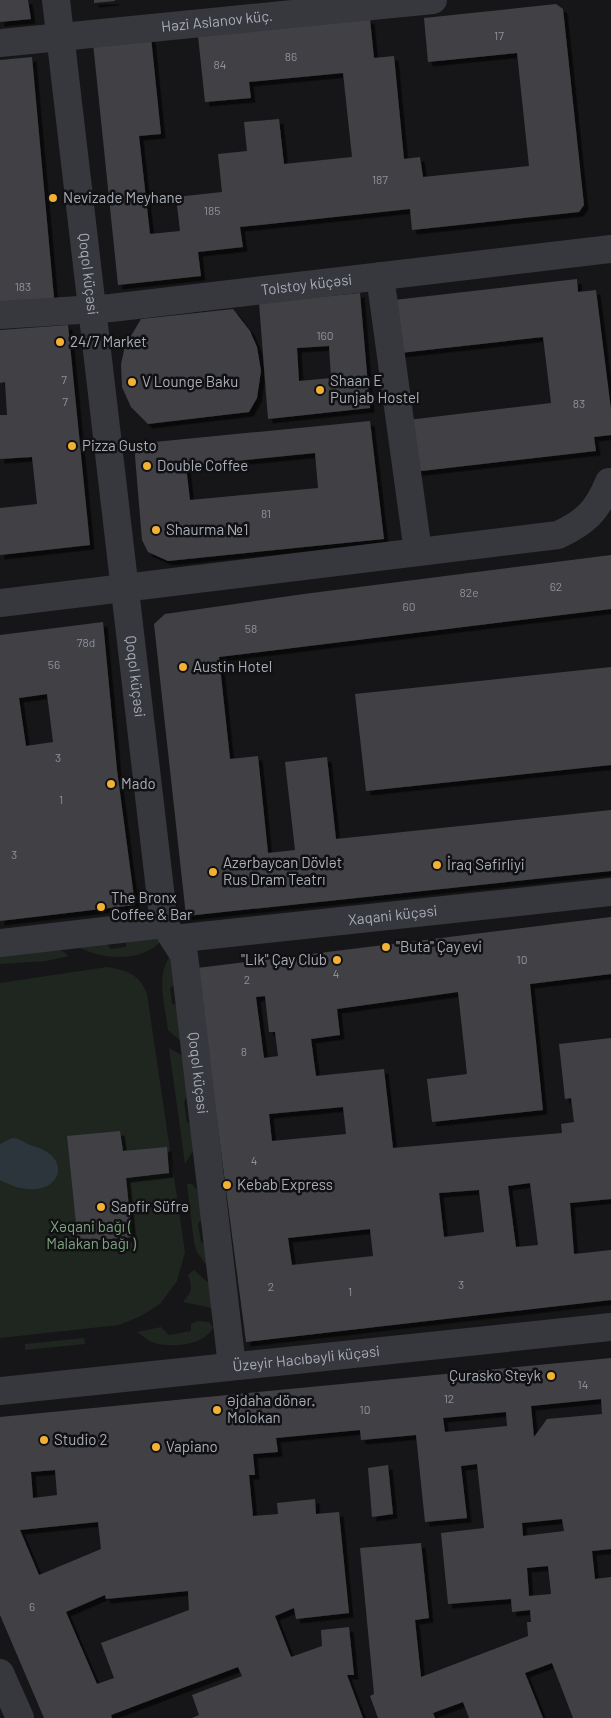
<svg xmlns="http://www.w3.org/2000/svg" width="611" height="1718" font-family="Barlow,sans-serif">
<defs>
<filter id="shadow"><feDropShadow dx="4.5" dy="4.5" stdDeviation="0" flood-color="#0009"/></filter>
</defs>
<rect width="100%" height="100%" fill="#161618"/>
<path fill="#1e261f" d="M146,934L162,940C143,963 100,960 77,946L107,944L111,949L126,947V939Z
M61,950L69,956L46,961L0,964V952Z
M176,950L177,983L170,988L172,1004L179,1005L184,1044L168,1030C165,1004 153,969 176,950Z
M107,967C126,970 140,974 147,994L185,1252L177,1281L160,1304L141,1316L119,1325L0,1338V983Z
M169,1048L187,1058L192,1097L186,1098L184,1102L187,1122L194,1124L197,1144L185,1164Z
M187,1184H192L200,1193L204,1220L199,1222L198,1224L201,1242L209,1245L208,1267L197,1252L194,1243Z
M194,1270L212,1286V1308L183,1302C192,1291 193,1289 188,1275Z
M197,1321L209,1322L213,1327C206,1345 175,1347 158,1344C150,1342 144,1337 137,1332L161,1327L169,1335L191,1331V1324Z
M84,1338L85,1344L25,1350V1344Z"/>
<path fill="#2c353c" d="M12,1138C21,1138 25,1144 33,1146C81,1159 55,1210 0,1180V1144Z"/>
<path fill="#404145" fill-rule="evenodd" filter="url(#shadow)" d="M0,0H28L31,19L0,22Z
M94,0H115V1L94,3Z
M556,4L563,9L584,205L579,212L412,230L410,209L240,227L243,247L198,252L201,276L118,285L93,43L151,37L161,134L139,136L150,234L180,231L176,197L222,192L218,154L247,151L244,122L279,119L284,164L352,157L343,73L249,82L251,98L205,102L198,36L370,19L374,58L394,56L404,159L420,157L423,177L529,166L517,53L428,62L424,18Z
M32,57L54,298L0,303V60Z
M577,279L578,292L596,290L611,410V435L594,437L596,451L413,472L408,420L551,403L543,337L400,353L394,300Z
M360,293L370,408L268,419L259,303ZM329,346L331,378L299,381L297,348Z
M233,309L250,331L257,347L261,371L257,398L249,412L148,424L131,407L122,387L121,364L125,346L141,319Z
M68,325L90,545L0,555V508L37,504L32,457L0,459V415H7L5,382L0,383V330Z
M370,421L384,539L168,561L148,552L142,540L134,444ZM315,453L318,488L190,500L186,466Z
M611,555V609L219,657L230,759L258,756L268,853L295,850L285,762L327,757L336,839L611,810V871L186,916L154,624L165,614L304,594Z
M103,622L117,770L135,905L0,921V635ZM47,694L53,742L26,746L19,698Z
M611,667V765L366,791L355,694Z
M611,917V974L530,984L543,1110L432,1122L427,1079L467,1074L458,992L337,1009L340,1035L311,1039L316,1076L384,1069L393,1148L562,1133L561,1124L574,1122L571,1098L565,1099L559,1044L611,1038V1199L570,1203L574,1254L611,1250V1300L246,1342L197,968ZM265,996L269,1032H275L278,1056L264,1058L256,997ZM343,1107L346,1134L272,1141L269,1114ZM530,1183L538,1245L516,1247L508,1186ZM479,1190L484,1232L444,1237L439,1193ZM370,1229L373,1256L292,1265L288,1238Z
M120,1131L123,1151L167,1147L169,1173L126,1178L132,1237L78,1242L67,1136Z
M611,1358V1549L592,1551L595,1579L611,1577V1718H573L552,1663L525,1673L543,1718H469L463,1702L433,1713L435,1718H378L370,1696L374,1694L360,1548L421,1543L429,1618L415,1620L421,1677L528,1636L527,1622H531L530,1610L512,1612L511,1599L448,1604L441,1533L484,1528L477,1464L461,1466L467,1518L425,1522L416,1435L361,1440L360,1430L276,1438L278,1452L253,1454L255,1475H249L253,1516L278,1514L277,1503L315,1499L316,1514L339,1512L349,1613L296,1619L294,1608L275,1616L291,1657L322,1646L321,1630L349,1627L354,1675H347L363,1718H192L199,1715L192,1695L242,1676L238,1667L111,1715L112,1718H44L0,1615V1417ZM601,1399L602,1414L547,1419L534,1437L531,1406ZM506,1412L507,1426L445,1432L443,1418ZM55,1470L57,1495L33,1498L31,1472ZM562,1519L564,1531L523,1536L522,1523ZM98,1522L101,1549L39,1575L20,1530ZM548,1566L551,1594L529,1596L527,1568ZM188,1591L189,1610L101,1643L114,1678L97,1684L66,1612L105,1595L106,1599Z
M388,1465L393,1514L372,1517L368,1468Z"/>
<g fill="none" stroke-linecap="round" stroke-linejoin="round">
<g stroke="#37383d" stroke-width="28">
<path id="s1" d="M56,0L164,924L184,955L232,1366"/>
<path id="s2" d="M0,43L433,0"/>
<path d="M380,276L418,552"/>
<path id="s3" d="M0,315L111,308L611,249"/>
<path d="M0,603L558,535C586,522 597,511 609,482"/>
<path id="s4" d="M174,939L611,892"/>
<path d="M0,943L164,924"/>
<path id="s5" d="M0,1391L611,1327"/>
<path d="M0,1673L20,1718"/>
</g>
</g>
<g fill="#f2b134" stroke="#111113" stroke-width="2">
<circle cx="53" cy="198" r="5"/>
<circle cx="60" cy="342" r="5"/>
<circle cx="132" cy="382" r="5"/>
<circle cx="320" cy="390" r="5"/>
<circle cx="72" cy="446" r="5"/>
<circle cx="147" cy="466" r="5"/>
<circle cx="156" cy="530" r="5"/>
<circle cx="183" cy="667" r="5"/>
<circle cx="111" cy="784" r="5"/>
<circle cx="437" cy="865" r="5"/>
<circle cx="213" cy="872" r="5"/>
<circle cx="101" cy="907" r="5"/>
<circle cx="386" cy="947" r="5"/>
<circle cx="337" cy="960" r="5"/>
<circle cx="227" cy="1185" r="5"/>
<circle cx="101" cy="1207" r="5"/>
<circle cx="551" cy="1376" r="5"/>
<circle cx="217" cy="1410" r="5"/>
<circle cx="44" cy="1440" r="5"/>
<circle cx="156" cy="1447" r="5"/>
</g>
<g text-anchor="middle" stroke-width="5" stroke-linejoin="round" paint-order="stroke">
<g font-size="12" fill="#8e929b">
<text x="499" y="40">17</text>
<text x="291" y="61">86</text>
<text x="220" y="69">84</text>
<text x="380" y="184">187</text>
<text x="212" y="215">185</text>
<text x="23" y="291">183</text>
<text x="325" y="340">160</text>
<text x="64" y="384">7</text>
<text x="65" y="406">7</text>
<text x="579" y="408">83</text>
<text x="266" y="518">81</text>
<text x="556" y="591">62</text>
<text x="469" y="597">82e</text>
<text x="409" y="611">60</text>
<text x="251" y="633">58</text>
<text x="86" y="647">78d</text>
<text x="54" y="669">56</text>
<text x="58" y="762">3</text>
<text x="61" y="804">1</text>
<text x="14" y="859">3</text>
<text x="522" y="964">10</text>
<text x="336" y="978">4</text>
<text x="247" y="984">2</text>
<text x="244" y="1056">8</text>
<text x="254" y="1165">4</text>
<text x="461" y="1289">3</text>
<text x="271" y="1291">2</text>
<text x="350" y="1296">1</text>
<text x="583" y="1389">14</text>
<text x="449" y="1403">12</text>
<text x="365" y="1414">10</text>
<text x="32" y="1611">6</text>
</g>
<g font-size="15" fill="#a8adb8" stroke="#111113">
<text dy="5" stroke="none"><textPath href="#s2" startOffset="218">Həzi Aslanov küç.</textPath></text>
<text dy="5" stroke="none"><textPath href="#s1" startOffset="276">Qoqol küçəsi</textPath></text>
<text dy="5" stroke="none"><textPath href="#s3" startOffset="308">Tolstoy küçəsi</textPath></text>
<text dy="5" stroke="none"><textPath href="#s1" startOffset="681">Qoqol küçəsi</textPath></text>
<text dy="5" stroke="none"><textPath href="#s4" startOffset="220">Xaqani küçəsi</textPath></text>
<text dy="5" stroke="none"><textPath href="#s1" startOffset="1086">Qoqol küçəsi</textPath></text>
<text dy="5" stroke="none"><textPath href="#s5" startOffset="308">Üzeyir Hacıbəyli küçəsi</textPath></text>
</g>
<g font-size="15" fill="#a8adb8" stroke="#111113" text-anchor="start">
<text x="63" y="203">Nevizade Meyhane</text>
<text x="70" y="347">24/7 Market</text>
<text x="330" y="386">Shaan E<tspan x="330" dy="17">Punjab Hostel</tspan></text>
<text x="142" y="387">V Lounge Baku</text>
<text x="82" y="451">Pizza Gusto</text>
<text x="157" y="471">Double Coffee</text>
<text x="166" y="535">Shaurma №1</text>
<text x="193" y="672">Austin Hotel</text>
<text x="121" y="789">Mado</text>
<text x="223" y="868">Azərbaycan Dövlət<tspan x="223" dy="17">Rus Dram Teatrı</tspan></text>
<text x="447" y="870">İraq Səfirliyi</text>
<text x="111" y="903">The Bronx<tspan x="111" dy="17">Coffee &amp; Bar</tspan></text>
<text x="396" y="952">"Buta" Çay evi</text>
<text x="327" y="965" text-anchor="end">"Lik" Çay Club</text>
<text x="237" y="1190">Kebab Express</text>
<text x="111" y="1212">Sapfir Süfrə</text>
<text x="541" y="1381" text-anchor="end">Çurasko Steyk</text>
<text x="227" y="1406">Əjdaha dönər.<tspan x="227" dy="17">Molokan</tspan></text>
<text x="54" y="1445">Studio 2</text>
<text x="166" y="1452">Vapiano</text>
</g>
<g font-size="15" fill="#7fa381" stroke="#111113">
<text x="91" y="1232">Xəqani bağı (<tspan x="91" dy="17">Malakan bağı )</tspan></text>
</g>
</g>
</svg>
